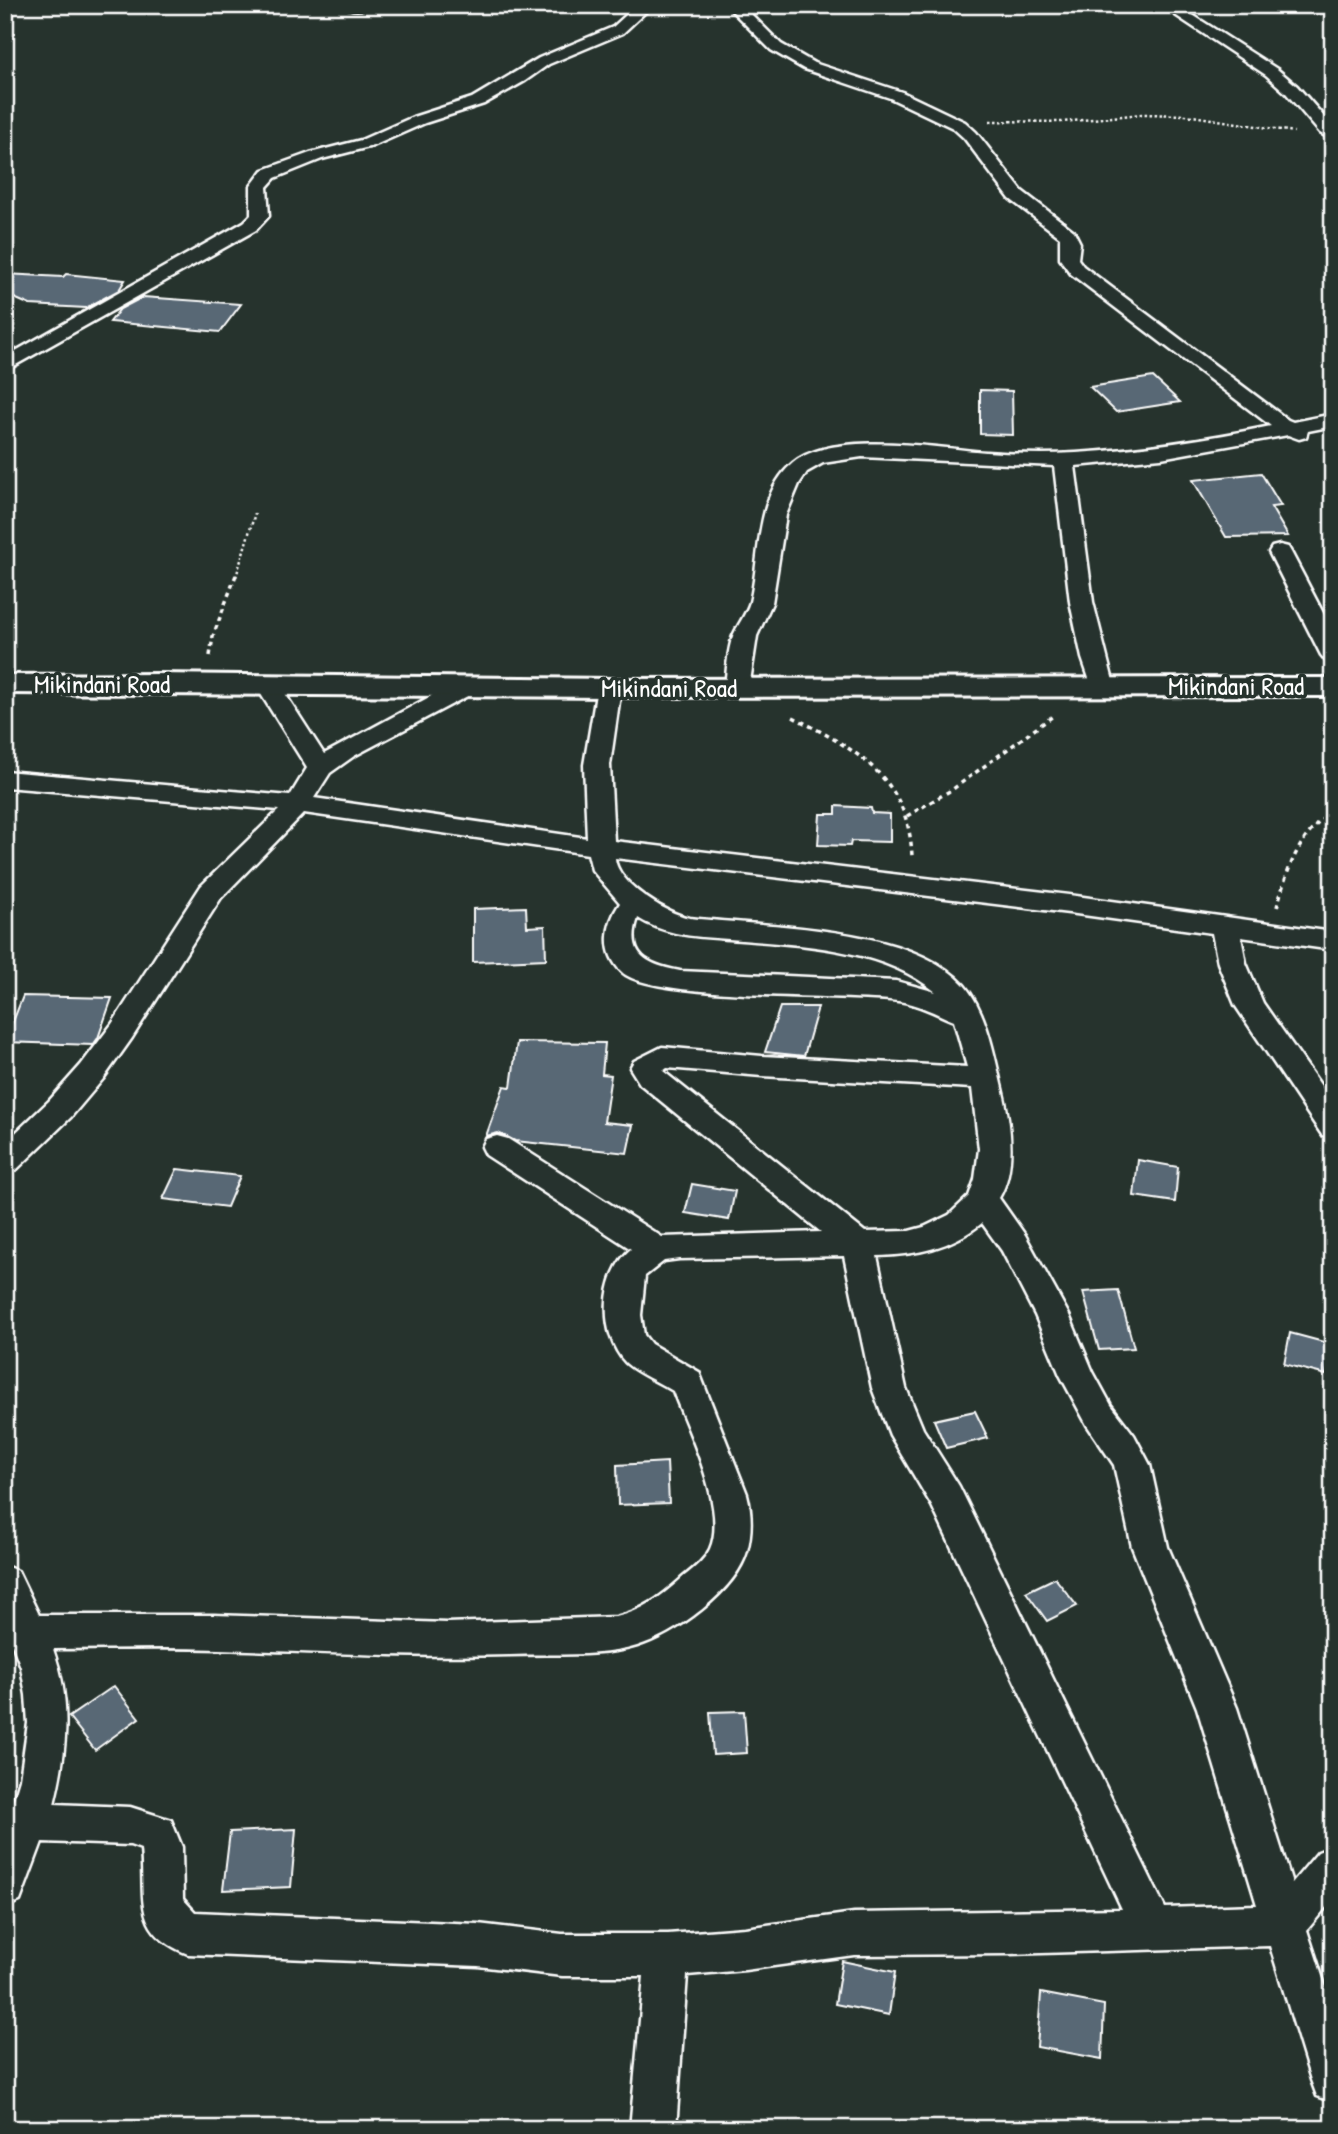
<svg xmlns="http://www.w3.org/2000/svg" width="1338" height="2134" font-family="'Patrick Hand',sans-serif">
<rect width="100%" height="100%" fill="#26332d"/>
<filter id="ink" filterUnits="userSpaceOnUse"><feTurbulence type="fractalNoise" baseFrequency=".0143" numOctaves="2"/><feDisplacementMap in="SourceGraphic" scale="14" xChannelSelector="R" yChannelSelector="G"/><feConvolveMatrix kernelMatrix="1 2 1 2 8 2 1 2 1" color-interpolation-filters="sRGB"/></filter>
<g filter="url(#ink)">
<path fill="#586874" stroke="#fff" stroke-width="2" d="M5,274L63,277L66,274L125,280L119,290L86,308L30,305L5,294Z
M143,297L241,304L220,332L110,322L120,309Z
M1153,377L1180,402L1116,412L1090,387Z
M980,390L1012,391L1013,435L980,434Z
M1261,473L1281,506L1271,507L1288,536L1226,537L1193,480Z
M836,806L871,808L872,813L890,814V842L851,841L850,846L818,845L820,814H836Z
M526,907L527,927L545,926L546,959L473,962V909Z
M23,996L112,998L98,1038L93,1045L5,1042Z
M780,1007H818L804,1056L765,1052Z
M517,1042L605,1043L602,1074L611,1075L604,1122L633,1125L627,1153L515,1141L498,1133L486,1136L504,1086L511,1087Z
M1138,1160L1178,1167L1175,1202L1134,1196Z
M177,1169L240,1176L227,1207L163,1199Z
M692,1184L735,1191L729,1220L685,1213Z
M1118,1290L1134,1348L1099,1350L1083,1292Z
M1290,1333L1331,1344L1326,1375L1284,1364Z
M975,1411L988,1438L946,1448L934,1420Z
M667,1462L669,1503L618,1505L617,1465Z
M1055,1578L1077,1606L1047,1621L1026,1592Z
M114,1686L139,1718L95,1750L69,1717Z
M744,1711L747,1753L713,1755L710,1712Z
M296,1829L291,1887L223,1890L230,1832Z
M842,1961L895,1972L889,2015L835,2004Z
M1041,1993L1104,2005L1102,2059L1037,2047Z"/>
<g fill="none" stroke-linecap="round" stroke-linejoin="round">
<defs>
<path id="minor" d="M344,5H370C364,11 350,11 344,5Z
M637,5H653L623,33L549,64L525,81L484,104L425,123L373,146L322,159L275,178L267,187L269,216L256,230L5,371V357L244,222L251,215V186L263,170L310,153L361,140L413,117L472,98L539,58L613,27Z
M726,5H742L781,44L814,63L902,92L965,122L976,132L1022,191L1074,231L1080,243L1078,259L1083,266L1288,420L1293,422L1333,414V426L1308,431L1306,437L1299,439L1288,435L1161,458L1075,466L1093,602L1114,685L1111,690L1102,692L1093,690L1082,658L1070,602L1054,466L862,457L823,463L807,472L799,484L786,515L772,603L757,636L749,688L746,693L737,695L728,693L725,688C727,671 727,652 733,636C738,624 746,615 750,602C761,558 754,496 793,463C833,430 937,448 986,452C1016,454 1046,455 1076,453C1142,449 1207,439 1271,426L1071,274L1060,259V237L1010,199L964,138L953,128L890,98L804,69L771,50Z
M1160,5H1177L1277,69L1297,86L1333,127V140L1320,133L1286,93L1266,75Z
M1280,545L1288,547L1291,552L1333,632V662L1325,660L1321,655L1269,552L1272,547Z
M266,676L275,678L324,754L459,681L468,679L477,681L480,686L477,691L354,756L330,773L314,798L587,838L584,765L597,688L600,683L609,681L618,683L621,688L610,765L614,841L1069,895L1333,932V950L1241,937L1246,963L1263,1003L1333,1103V1138L1322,1135L1235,1005L1218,963L1212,933L1069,913L615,858C617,884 667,914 690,918C766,927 909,925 964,985C986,1010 994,1053 1001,1084C1010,1119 1018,1166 999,1198L1025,1235L1069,1315L1093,1372L1111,1405L1134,1435L1150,1465L1168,1547L1237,1708L1292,1883L1318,1852L1333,1846V1899L1307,1930L1333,2010V2102L1317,2096L1311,2080L1270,1946L1009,1954L854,1955L745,1970L687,1975L676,2129H630L644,1976H562L478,1966L188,1954C131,1931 146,1898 141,1849L130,1845L42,1842L20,1901L5,1907V1829L20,1779L28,1723L26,1695L21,1667L5,1625V1566L18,1571L39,1615H214L447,1623L616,1617C642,1611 660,1598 680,1580C690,1571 704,1562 710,1549C728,1510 688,1431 673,1391C659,1382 638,1374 626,1363C598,1334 601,1274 631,1249L486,1155L482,1147L486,1139L497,1136L508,1139L662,1237L821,1232L640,1084L630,1068L634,1061L662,1047L762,1056L967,1067L954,1021C936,1014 917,1003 898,1001C848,994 650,1000 622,972C601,952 606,924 620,903L592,870L588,854L304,813L221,898L132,1038L103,1079L71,1117L16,1170L5,1173V1143L49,1101L81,1065L112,1024L201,886L279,810L5,787V771L290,796L307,768L254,683L257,678ZM638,918C669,938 707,937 742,940C806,945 884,949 936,992L896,981L680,971C649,965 625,956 638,918ZM667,1068L762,1076L972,1088L979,1149L975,1179L969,1196L949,1215L924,1227L909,1231L865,1232L663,1071ZM982,1223L1002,1251L1035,1315L1060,1375L1087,1425L1114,1465L1132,1547L1197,1708L1257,1905L1165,1908L959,1486L923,1429L906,1388L877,1256C916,1255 951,1248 982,1223ZM844,1256L872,1388L890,1435L932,1506L1122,1909L854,1913L745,1928L668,1934H562L478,1924L195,1912L183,1899L182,1847L171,1820L130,1807L54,1804C67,1751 72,1701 53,1649C108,1649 163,1647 218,1649C315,1652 413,1658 510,1655C551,1653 598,1658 637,1646C674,1635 736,1591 747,1551C752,1532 752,1513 747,1494L699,1372L651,1344L644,1335L641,1315L645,1276L664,1261L679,1259Z"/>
<path id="trunk" d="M157,674L612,679L1333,678V696L612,697L5,693V675Z"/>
</defs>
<use href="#minor" stroke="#fff" stroke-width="5"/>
<use href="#trunk" stroke="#fff" stroke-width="6"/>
<path stroke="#fff" stroke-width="2.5" stroke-dasharray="2.5 2.5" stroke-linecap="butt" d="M990,121L1063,122L1142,114L1186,115L1294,132
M236,577L255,513"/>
<path stroke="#fff" stroke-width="3.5" stroke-dasharray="4.5 4.5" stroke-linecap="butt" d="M210,656L213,636L236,575
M793,717C857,750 910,779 912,858
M907,816L953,789L1053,716
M1277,907C1288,867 1298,836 1333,811"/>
<use href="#minor" fill="#26332d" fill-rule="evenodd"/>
<use href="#trunk" fill="#26332d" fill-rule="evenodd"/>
</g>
</g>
<g text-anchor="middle" stroke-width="7" stroke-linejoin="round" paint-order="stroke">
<g font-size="26" fill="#fff" stroke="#26332d">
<text x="102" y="693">Mikindani Road</text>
<text x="1236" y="695">Mikindani Road</text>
<text x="669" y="697">Mikindani Road</text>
</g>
</g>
<rect width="1338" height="2134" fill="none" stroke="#26332d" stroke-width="28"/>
<rect x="14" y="14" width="1310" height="2106" fill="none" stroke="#fff" stroke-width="2.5" filter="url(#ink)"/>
</svg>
